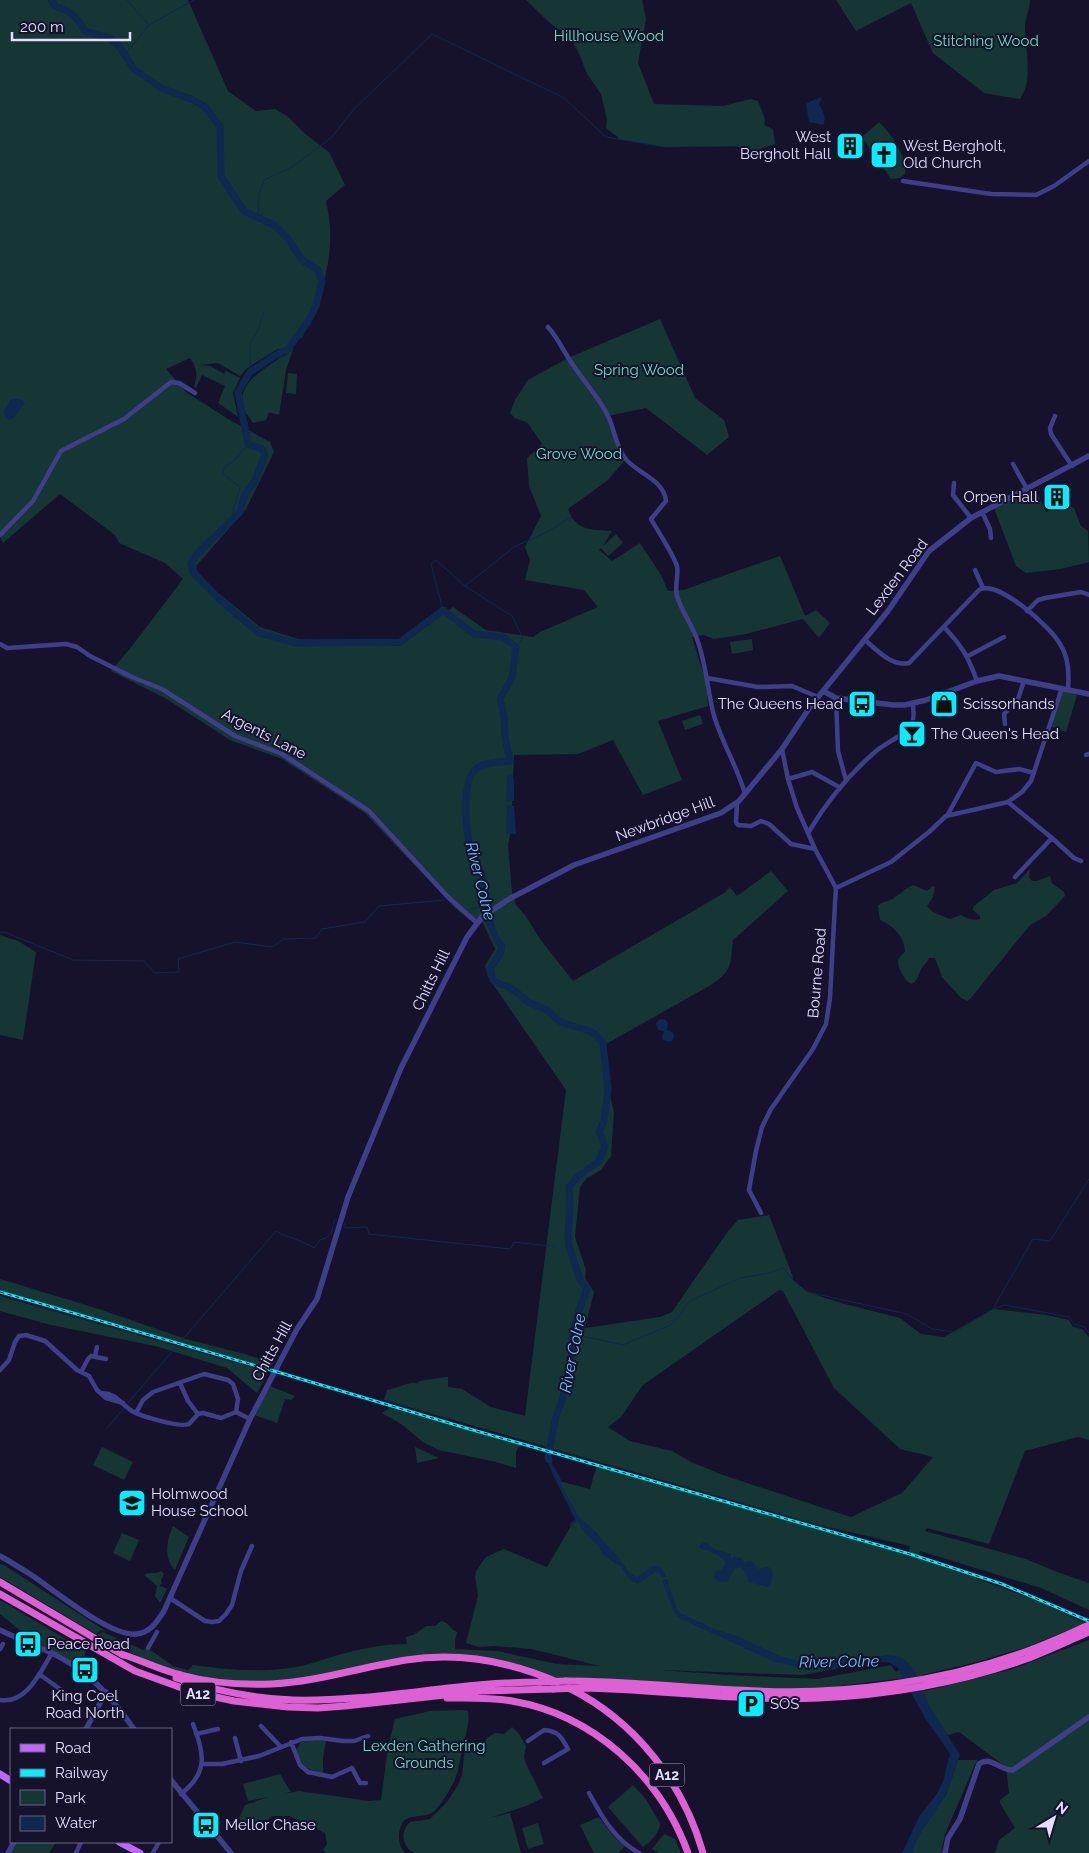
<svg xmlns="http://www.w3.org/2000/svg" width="1089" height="1853" font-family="Raleway,sans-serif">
<rect width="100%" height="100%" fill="#16122c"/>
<path fill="#153634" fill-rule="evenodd" d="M0,0H188L228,91L256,111L275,109L287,116L304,133L329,152L345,185L326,201C338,251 323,292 302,338L293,340L284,348L276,350L247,368L240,376L218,363L199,365L210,366L224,374L226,371L240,378L233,393L238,417L218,403L225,386L202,375L196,388L194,386C198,375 197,367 190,358L166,369L186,392L228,419L270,442L274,452L246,509L196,566L197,571L211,587L260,627L298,639L400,646L453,607L486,630L533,637L540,632L598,607L584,590L525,580L530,560L525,547L541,516L529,486L527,458L542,444L528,423L515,418L510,413L515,400L528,380L568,358L660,319L695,398L724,420L729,437L707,455L646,408L608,416L626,459L608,480L568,509C576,532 592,529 612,531L603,546L616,534L623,543L608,556L601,548L599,550L612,561L640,543L661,575L668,591L683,590L780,556L805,616L816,610L830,623L819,638L803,619L746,634L714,639L704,635L692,637L706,682L708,706L658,721L682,780L643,795L613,740L578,754L514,755L511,830L508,845L512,892L516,905L525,915L540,939L573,981L724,893L730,887L737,896L771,871L788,891L733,940C730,965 733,970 711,985L606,1044L610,1095L614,1112L611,1156L601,1170L587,1178L580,1187L575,1237L586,1270L585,1278L594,1292L585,1328L660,1317L672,1312L728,1231L738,1220L769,1215L793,1277L792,1279L807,1292L841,1303L900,1318L921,1334L944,1337L993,1309L1047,1315L1069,1320L1073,1327L1082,1329L1089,1337V1440L1078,1437L1025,1451L989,1544L927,1528L925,1531L1026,1559L1057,1572L1089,1583V1610L1041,1588L920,1551L918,1557L1045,1604L1085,1623L1030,1646L973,1663L922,1675L925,1691L1013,1669L1089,1640V1853H995L999,1840L1015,1828L1000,1803V1800L1009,1793L1006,1767L959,1732L948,1735L924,1705L898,1657L803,1675L660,1670L730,1675L818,1679L891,1665L896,1672L899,1670L903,1678L822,1688L747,1689L648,1681L554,1678L501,1662L423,1657L288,1682L252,1684L187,1674L148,1661L97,1635L103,1632L143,1650L149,1649L173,1666L188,1670L193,1665C228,1670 262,1673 297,1667C312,1664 327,1658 342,1654C363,1648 385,1644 407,1644L406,1637L413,1635L427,1626H435L441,1621C449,1622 450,1629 457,1632L455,1641V1649L497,1651L557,1664L599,1666L532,1649L494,1646L479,1647L466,1643L478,1596L475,1576L476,1571L486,1557L504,1549L547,1567L571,1526L576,1521L559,1481L590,1489L596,1468L594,1465L908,1555L910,1546L815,1524L384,1400L387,1390C399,1388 408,1381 418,1383L420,1381L446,1377H448V1387L462,1389L491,1407L525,1416L566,1090L488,977L485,966L495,949L483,923L470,920L455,908L365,813L282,759L230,740L165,698L111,671L132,646L183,579L165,563L119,543L115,535L60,494L3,543L0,536ZM779,1290L783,1291L834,1388L900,1449L933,1457L902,1493L851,1517L723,1475L691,1462L672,1451L630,1441L608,1427L621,1417L643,1385Z
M526,0H642L646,19L638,63L654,104L723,106L751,99L758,101L765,119L764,125L773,129L775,144L743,155L738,146L664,147L618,139L619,138L606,128L607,120L601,94L587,74L579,53L570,37L551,24Z
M836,0H1030C1030,9 1025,18 1025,27C1025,50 1034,79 1020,99L984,93L933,53L911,3L856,31Z
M879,122C892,135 907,155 905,174L900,178L891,179L862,137Z
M294,346L286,370L279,415L269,412L266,420L253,423C251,419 246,414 244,410C234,384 264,370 281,357L286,355Z
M288,373L297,374L296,394L286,393Z
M1035,489L1046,512L1054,509L1058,511L1069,506L1074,508L1081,526L1088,531L1089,562L1061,569L1026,573L1016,566L994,508Z
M752,639L753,650L732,654L730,642Z
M1062,690L1077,695L1066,732L1051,726Z
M700,715L703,724L685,730L682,721Z
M1030,869L1029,877L1032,881H1037L1050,876L1052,883L1064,892L1065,896L1046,916L1030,925L970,999L967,1001L961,998L942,977L935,958H929C927,962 923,966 921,969C918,976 918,980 912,984C905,982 898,968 898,961C898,957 903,955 905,951C904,936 894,926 880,920L878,906C882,901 887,902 892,899C901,894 904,889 913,885L927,891L933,886L935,888L933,897L927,906L933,912L950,919L961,915C966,918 974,921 980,919V916L973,910V907L994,890L1017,883Z
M0,935L18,941L36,952L23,1040L0,1035Z
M0,1279L99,1309L186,1339L248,1355L273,1363L270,1368L0,1291Z
M0,1296L268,1372L257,1393L227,1368L155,1346L51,1325L0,1311Z
M270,1386L295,1396L291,1400L285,1399L277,1423L254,1415Z
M390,1408L522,1445L519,1446L516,1452V1468L496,1462L439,1450L423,1442L401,1424L382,1413Z
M102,1447L133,1462L124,1480L93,1465Z
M415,1447L439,1458L417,1463Z
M173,1526L189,1537L175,1570C163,1559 167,1539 173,1526Z
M122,1533L139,1540L130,1561L113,1553Z
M0,1564L4,1565L107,1632L101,1630L96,1634L0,1577Z
M161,1571L164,1574L161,1580L162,1584L159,1585L167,1589L160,1603L155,1596L157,1586L144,1575C150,1571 155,1575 161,1571Z
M0,1600L86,1651C80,1664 89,1670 97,1679L66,1657L32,1640L0,1614Z
M463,1710L468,1711C470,1722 466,1734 463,1745C459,1763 459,1775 449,1791C444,1798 440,1807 433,1812C423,1819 407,1813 402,1824C397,1833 398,1846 405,1853H326L323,1850L327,1844L325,1833L289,1816H272L267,1821L263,1820L261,1823L249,1820L247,1824L239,1819L245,1805L268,1797L248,1801L243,1784L280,1774L291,1792L283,1794L299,1791L369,1801L381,1800L388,1747L395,1719L430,1711Z
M512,1727L519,1734L526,1746L524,1757L526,1764L543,1798L526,1806L490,1818L510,1813L521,1853H414C403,1847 399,1832 410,1822L430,1819L447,1802L458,1785L462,1775L465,1747L469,1745L470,1748H481L487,1738L495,1733L504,1734Z
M312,1740L326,1741L323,1757V1773C305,1769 302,1767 296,1750L301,1742Z
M958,1760H977L945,1834L941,1853H910L923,1824L946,1795Z
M633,1785L645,1798L660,1823C660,1832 651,1842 643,1847L608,1807Z
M599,1817C607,1828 614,1838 625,1846L618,1853H594L580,1825Z
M538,1823L544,1844L528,1849L522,1828Z
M664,1834L675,1839L681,1853H659L652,1849Z
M15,1842H56L49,1853H8Z"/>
<path fill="#0e284f" d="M821,97L822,100L819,104C823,111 827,117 823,125L809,122L806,104L811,101Z
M11,399H21L25,403L13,418L9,420L5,417L4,411Z
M511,774L514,779V801L506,802L507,775Z
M507,805L514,806L516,834L506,833Z
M660,1019L666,1020L668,1024L667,1030L673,1033L674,1037L671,1042L663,1040L662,1036L664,1031C659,1031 656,1029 656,1023Z
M546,1452L550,1453L552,1464L560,1477L563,1489L579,1517L597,1533L607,1552L622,1562L629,1572L637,1577C648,1572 657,1555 666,1576L662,1578L659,1573L655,1572L638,1584L630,1580L620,1566L603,1555L593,1535L576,1521L571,1526L569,1525L575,1519L552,1473L546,1457Z
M706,1542L714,1549L731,1554V1560L734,1557L741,1558L745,1563L748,1561H751L758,1569L767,1567L771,1568L773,1575L770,1586L768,1587L749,1582L746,1572L740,1567L734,1569L728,1581C722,1583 717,1582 714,1577L716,1571L722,1569L726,1564C722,1553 708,1552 699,1547L701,1544Z
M667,1579L677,1609L680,1613L714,1629L737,1636L780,1656L802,1662L861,1660L887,1655L898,1656L905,1660L914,1669L930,1707L960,1755C954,1768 952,1783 945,1796C934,1816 919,1830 912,1853H902L920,1815L936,1795L943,1782L950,1754L925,1718L897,1667L890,1663L884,1662L833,1668H795V1666L775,1662L677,1617L674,1613L662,1580Z"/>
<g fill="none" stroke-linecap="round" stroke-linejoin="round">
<path stroke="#0e284f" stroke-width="1" d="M127,0L148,24
M124,56L149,25L194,0
M258,218L259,195L264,180L294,166L332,137L353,110L432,34L564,98L606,137L664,147L738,146
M250,372V344L258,330L264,311
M230,522L240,487L223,474C223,464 229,465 235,460C240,456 243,449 248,444
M465,586L514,547L547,532L571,517
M443,610L431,564L436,560L465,586L512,616L523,638L516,647
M470,909L483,907L487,905
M0,933L4,932L73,960L144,961L155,973L179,972L178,959L235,942L272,947L284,939L316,938L322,929L365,922L379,906L445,900
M345,1223V1228L367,1227L369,1234L510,1249L514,1242L549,1246
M552,1246L555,1247
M994,1307L1033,1239L1050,1241L1089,1179
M573,1336L587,1337L623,1345L671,1325L690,1301L740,1278L769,1273L784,1268L792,1279L807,1292L907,1314L932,1329L955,1332L993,1309L1005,1305L1069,1317L1074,1324L1084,1327L1089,1333
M127,1404L276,1231C288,1238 302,1240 314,1248L320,1240L326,1238L331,1233L335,1219
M107,1428L125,1407"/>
<path stroke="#0e284f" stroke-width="7" d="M51,0L55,6C71,11 76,16 85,31L110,38L119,46L134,69L161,88L193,100L204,106L220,126L221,176L244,211L274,225L288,239L302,260L318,270L322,282L316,306L307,323L287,350L276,355L250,372L238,392L248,444L262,449L265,454L255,481L245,494L240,512L197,554L191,563L193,572L219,599L259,633L295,643L400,642L443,610L474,634L503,637L516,647L512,678L500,699L504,716L505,737L510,761C500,762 484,762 476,769C461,781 466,830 470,848C473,859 481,869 483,880C489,901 486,929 502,946L500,954L490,969L493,980L500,984L507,986L515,991L528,1002L547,1010L557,1020L566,1024L587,1030L595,1034L603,1043L608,1089L604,1121L599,1131L605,1147L598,1162L578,1176L569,1187L570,1208L568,1234L569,1246L580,1280L587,1289L578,1313L571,1344L572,1360L561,1404L556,1416L548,1457L549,1460
M584,1526L616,1560"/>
<path stroke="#3e3e8b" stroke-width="4.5" d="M903,181L991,194L1036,195L1054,186L1089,161
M548,327C557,337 562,348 569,359C580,377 599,397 608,416C615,430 615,445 625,458C637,474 664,479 666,501L651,519C659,533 672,552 677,566C679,577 674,586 677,596C682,613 694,627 699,645C706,667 708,690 713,712C720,740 737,765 745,794
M1055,416L1050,428L1051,434L1072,466
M1013,464L1027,489
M954,483L953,495L971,518
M982,512L990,529L991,538
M0,535L33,501L61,451L124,419L171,382L179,383L195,393
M975,570L983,588
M1027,611L1038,600L1045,598L1081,592L1089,595
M944,627C962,646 968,656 977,681
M865,640C877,650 892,667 909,663L979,590C996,578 1052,628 1060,644C1069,658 1069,674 1068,689
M0,644L7,648L66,644L77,647L90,656L132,677L162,689L235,736L282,754L369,811L448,897L477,923
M968,656L1004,637
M707,678L758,687L792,686L818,697
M836,698L838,751L846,780
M1005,724L1004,714L1018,699L1024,681
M1086,755L1089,754
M788,779L812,772L839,787
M1008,802L1052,838L1074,858L1081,861
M737,804L736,822L738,825L751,826L761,821L769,824L791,844L815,849
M947,816L976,763L996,772L1019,769L1034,773
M808,833C827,801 847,776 875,752C886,742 905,736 912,723C915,717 913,710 913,704
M1015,877L1052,838
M836,888L891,862L929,832L946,816L1008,802L1022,792L1031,781L1062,688
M761,1213L749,1190L756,1151L762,1127L771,1109L813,1049L826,1024L830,998L835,903L836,888L815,849L797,808L788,779L782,749
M95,1356L97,1347
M0,1370L9,1360L15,1342L19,1336L26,1335L45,1341L77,1370L89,1376L97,1390L106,1398L123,1403
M81,1372L88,1359L91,1356L106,1359
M180,1383L188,1401L198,1414
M102,1393C118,1394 119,1403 132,1411C140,1416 180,1428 189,1424L198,1414L203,1413L221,1418L236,1412L250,1419
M136,1413L143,1400L153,1392L204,1374L228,1380L233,1384L238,1399L236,1412
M170,1598L205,1621L212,1622L219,1621L226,1614L232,1605L241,1571L252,1546
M148,1648L157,1632
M0,1649L3,1644
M39,1674L71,1697
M0,1700C27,1704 40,1672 52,1653
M261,1726L281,1747
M196,1734L218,1729
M235,1738L241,1761
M528,1741L544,1730C558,1731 561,1736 568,1749L544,1763
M291,1742L300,1765L308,1772L332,1777L352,1768L360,1783H366
M202,1764H222L259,1756L302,1739L320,1738L343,1741H354L368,1736
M589,1793C602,1817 615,1840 639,1853
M181,1794C209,1772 204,1754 193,1724
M76,1853L81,1842
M153,1853L159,1842"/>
<path stroke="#3e3e8b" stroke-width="5.5" d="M823,691L836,698L893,705H905L926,700L977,681L999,676L1089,694
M0,1556C11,1562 22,1569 33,1576C55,1591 111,1637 136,1634C150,1633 157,1622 164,1611L250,1419L297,1329L317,1299L348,1197L401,1068L467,937L482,917L509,899L574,865L721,813L739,801L782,749L810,707L888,611L929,551L971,518L1089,456
M0,1630C21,1641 43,1647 63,1659C94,1676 114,1701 134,1729
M86,1729L106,1692
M171,1780L231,1853
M8,1853L14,1842
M945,1853L948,1838L960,1819L979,1764C991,1755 1000,1771 1013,1770L1089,1717"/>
<path stroke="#c066fd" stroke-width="7" d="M0,1774L11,1781
M119,1842L140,1853"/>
<path stroke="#de60d5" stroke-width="7" d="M0,1582L123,1655
M0,1594L135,1671L193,1692L234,1701L288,1707L318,1708L345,1706L481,1691L553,1689
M121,1654C141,1660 160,1670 181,1675C210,1683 241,1685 271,1684C317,1682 361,1667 406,1660C458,1652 509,1661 557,1682
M176,1678C214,1690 253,1699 293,1700C375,1702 457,1682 540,1682
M566,1681C631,1681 695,1689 759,1691C844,1695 939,1682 1019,1654C1043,1646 1066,1635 1089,1625
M569,1688C635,1721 683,1782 703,1853
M581,1688C660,1689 740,1702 819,1698C888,1695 961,1682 1026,1659C1047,1651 1068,1641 1089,1632
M447,1698C469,1698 490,1697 512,1701C594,1715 660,1776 688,1853"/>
<defs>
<path id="rail" d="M0,1292L274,1371L466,1428L910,1554L1002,1584L1089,1621"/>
</defs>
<use href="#rail" stroke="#0cebfc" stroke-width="3"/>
<use href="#rail" stroke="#16122c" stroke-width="1" stroke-dasharray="4" stroke-linecap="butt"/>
<path stroke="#de60d5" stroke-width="7" d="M540,1682L566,1681
M553,1689L581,1688"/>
</g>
<defs>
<symbol id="building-square" viewBox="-11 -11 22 22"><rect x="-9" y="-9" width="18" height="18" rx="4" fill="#0cebfc" stroke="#16122c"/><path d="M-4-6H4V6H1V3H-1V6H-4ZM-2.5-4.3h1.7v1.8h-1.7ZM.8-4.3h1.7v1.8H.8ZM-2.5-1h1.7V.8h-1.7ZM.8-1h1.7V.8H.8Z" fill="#111"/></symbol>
<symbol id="church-square" viewBox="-11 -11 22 22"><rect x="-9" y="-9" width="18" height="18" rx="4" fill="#0cebfc" stroke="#16122c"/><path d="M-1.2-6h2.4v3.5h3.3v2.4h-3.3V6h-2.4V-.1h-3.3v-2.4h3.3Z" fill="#111"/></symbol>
<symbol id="bus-square" viewBox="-11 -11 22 22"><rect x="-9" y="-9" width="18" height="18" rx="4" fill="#0cebfc" stroke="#16122c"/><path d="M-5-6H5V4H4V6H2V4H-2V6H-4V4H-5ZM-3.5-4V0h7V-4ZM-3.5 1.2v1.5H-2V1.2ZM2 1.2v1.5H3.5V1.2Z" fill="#111"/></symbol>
<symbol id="shop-square" viewBox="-11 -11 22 22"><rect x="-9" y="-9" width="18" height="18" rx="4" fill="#0cebfc" stroke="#16122c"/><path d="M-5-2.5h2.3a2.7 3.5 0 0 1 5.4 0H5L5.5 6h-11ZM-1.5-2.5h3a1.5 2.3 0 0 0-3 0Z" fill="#111"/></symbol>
<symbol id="bar-square" viewBox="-11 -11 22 22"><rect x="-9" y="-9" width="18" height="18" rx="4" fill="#0cebfc" stroke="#16122c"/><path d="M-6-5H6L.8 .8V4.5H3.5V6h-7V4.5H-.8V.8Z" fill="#111"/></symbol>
<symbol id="school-square" viewBox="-11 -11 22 22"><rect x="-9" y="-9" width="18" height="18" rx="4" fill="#0cebfc" stroke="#16122c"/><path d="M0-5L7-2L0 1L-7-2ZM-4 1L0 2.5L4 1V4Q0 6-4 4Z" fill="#111"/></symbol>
<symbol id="parking-square" viewBox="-11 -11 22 22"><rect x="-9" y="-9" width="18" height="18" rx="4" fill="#0cebfc" stroke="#16122c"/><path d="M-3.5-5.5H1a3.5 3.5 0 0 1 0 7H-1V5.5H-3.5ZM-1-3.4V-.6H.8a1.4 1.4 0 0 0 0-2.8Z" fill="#111"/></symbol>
</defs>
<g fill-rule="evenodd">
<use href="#building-square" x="834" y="130" width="32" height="32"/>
<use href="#church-square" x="868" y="139" width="32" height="32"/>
<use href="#building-square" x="1041" y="481" width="32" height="32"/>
<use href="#bus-square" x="846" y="688" width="32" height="32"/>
<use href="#shop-square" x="928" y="688" width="32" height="32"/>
<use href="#bar-square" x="896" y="718" width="32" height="32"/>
<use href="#school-square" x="116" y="1487" width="32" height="32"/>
<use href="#bus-square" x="12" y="1628" width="32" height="32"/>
<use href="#bus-square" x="69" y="1654" width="32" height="32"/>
<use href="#parking-square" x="735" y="1688" width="32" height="32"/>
<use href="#bus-square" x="190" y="1809" width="32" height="32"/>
</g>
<g text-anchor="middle" stroke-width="4" stroke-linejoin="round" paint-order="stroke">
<g fill="#16122c" stroke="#a4a1c0" stroke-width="1">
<rect x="180.5" y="1682.5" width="35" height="23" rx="4"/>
<rect x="649.5" y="1763.5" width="35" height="23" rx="4"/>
</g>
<g font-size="14" font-weight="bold" fill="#e1deff">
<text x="198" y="1699">A12</text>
<text x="667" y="1780">A12</text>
</g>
<g font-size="15" fill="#68e0be" stroke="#16122c">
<text x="609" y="41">Hillhouse Wood</text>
<text x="986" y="46">Stitching Wood</text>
<text x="639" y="375">Spring Wood</text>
<text x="579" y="459">Grove Wood</text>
<text x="424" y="1751">Lexden Gathering<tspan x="424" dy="17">Grounds</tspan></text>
</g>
<g font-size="15" fill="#e1deff" stroke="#16122c" text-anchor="start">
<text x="831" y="142" text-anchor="end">West<tspan x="831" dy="17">Bergholt Hall</tspan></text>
<text x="903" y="151">West Bergholt,<tspan x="903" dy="17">Old Church</tspan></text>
<text x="1038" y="502" text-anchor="end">Orpen Hall</text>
<text x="843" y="709" text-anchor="end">The Queens Head</text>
<text x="963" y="709">Scissorhands</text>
<text x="931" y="739">The Queen's Head</text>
<text x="151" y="1499">Holmwood<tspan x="151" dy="17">House School</tspan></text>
<text x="47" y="1649">Peace Road</text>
<text x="85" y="1701" text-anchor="middle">King Coel<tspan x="85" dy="17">Road North</tspan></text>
<text x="770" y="1709">SOS</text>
<text x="225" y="1830">Mellor Chase</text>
</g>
<g font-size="15" fill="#e1deff" stroke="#16122c">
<text transform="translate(897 577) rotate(-53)" y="5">Lexden Road</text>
<text transform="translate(264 734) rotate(27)" y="5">Argents Lane</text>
<text transform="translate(665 819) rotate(-20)" y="5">Newbridge Hill</text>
<text transform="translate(817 973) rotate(-85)" y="5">Bourne Road</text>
<text transform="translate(431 980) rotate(-64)" y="5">Chitts Hill</text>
<text transform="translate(272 1351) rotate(-61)" y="5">Chitts Hill</text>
</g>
<g font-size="16" font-style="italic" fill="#6dbffd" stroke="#16122c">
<text transform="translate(481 881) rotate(76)" y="6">River Colne</text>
<text transform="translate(572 1353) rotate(-79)" y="6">River Colne</text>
<text transform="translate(839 1661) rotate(-1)" y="6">River Colne</text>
</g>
</g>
<rect x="10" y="1728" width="162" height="115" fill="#16122c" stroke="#676480"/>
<rect x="20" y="1744" width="25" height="8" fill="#c066fd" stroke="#676480"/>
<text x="55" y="1753" font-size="15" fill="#e1deff">Road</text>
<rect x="20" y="1769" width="25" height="8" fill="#0cebfc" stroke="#676480"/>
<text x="55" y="1778" font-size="15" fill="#e1deff">Railway</text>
<rect x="20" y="1790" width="25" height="15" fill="#153634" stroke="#676480"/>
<text x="55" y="1803" font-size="15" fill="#e1deff">Park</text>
<rect x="20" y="1816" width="25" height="15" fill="#0e284f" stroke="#676480"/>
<text x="55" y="1828" font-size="15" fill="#e1deff">Water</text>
<g transform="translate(1054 1818) rotate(38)" stroke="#16122c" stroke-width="4" paint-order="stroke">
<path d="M0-4L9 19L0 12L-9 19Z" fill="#e1deff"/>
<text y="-8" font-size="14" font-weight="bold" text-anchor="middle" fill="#e1deff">N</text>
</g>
<path d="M12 32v8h118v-8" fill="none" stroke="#e1deff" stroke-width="2.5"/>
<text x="20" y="32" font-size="15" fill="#e1deff" stroke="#16122c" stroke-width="4" paint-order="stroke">200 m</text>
</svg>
